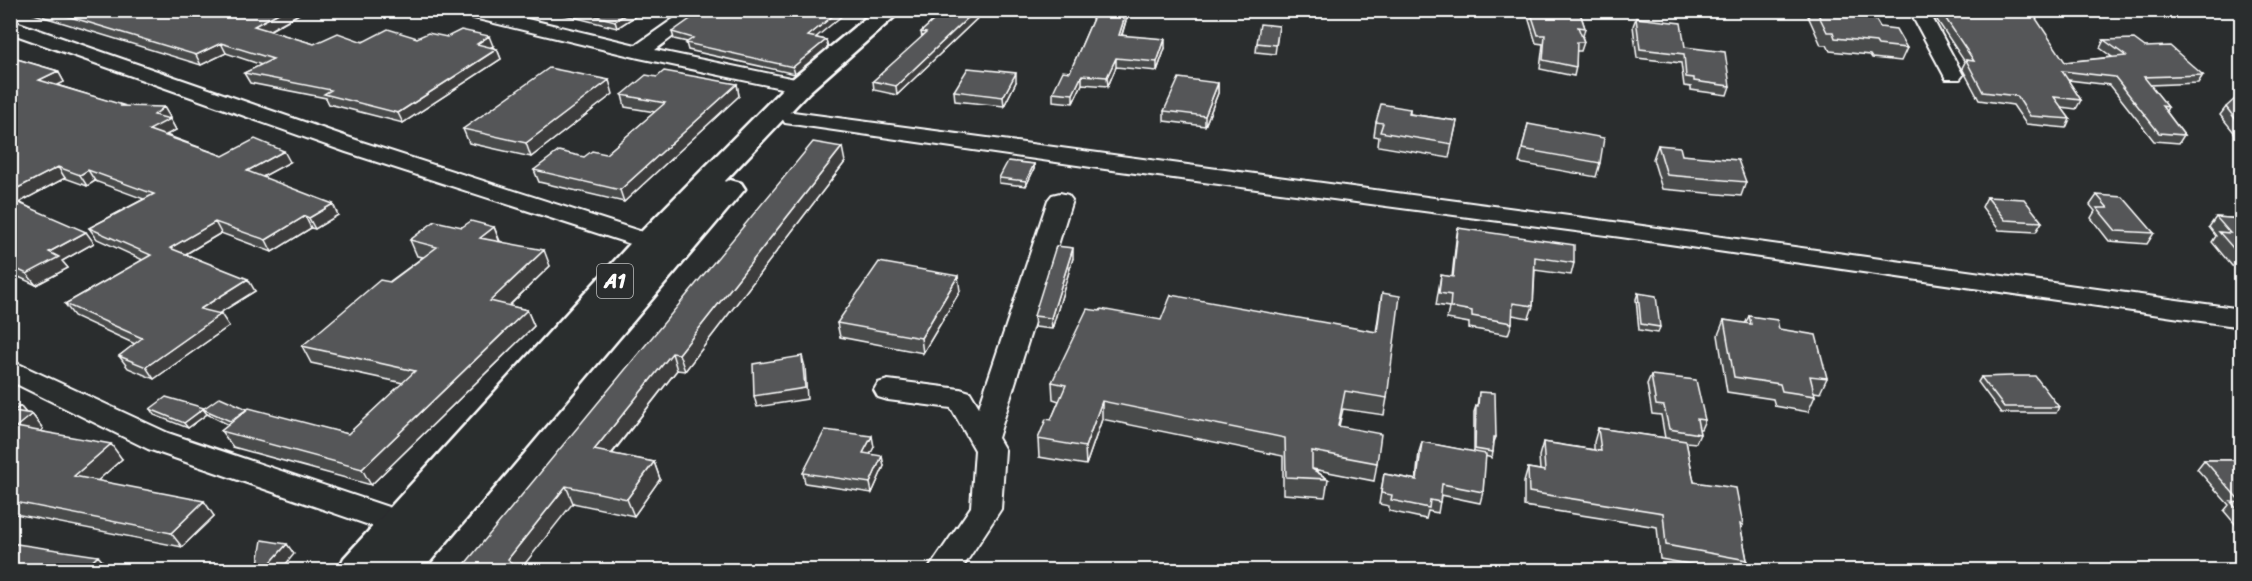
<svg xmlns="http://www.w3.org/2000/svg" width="2252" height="581" font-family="Sriracha,sans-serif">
<rect width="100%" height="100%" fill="#2a2d2e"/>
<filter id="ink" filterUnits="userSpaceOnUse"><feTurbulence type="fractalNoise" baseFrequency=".0167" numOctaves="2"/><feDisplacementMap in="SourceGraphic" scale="12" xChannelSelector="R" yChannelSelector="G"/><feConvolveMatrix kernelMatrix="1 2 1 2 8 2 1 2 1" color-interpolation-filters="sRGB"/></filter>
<g filter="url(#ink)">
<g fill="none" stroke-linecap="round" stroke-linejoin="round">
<defs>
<path id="minor" d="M455,10H490L636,45L686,10H708L655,50L800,80L807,82L810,86L807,90L800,92L639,58L457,14Z
M1909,10H1928L1963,75L1960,79H1946Z
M10,20L362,142L658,237L661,242L658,247L649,249L640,247L346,152L10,33Z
M793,112L1621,223L2242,309V327L1621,237L1105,169L785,123L782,118L785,113Z
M1060,193L1068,195L1072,200L998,438L1005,450L1001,509L961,570H928L971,507L975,450L951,408L888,400L878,397L874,390L878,383L888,380L960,389L970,392L979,407L1048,200L1052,195Z
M10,360L168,433L412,515L417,524L412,533L401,536L148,449L10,381Z"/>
<path id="highway" d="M875,10H902L809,92L724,182L730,180L741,183L745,189L423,570H338L344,558L638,235L791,80Z"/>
</defs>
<use href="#minor" stroke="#fff" stroke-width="4"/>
<use href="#highway" stroke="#fff" stroke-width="5"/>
<use href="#minor" fill="#2a2d2e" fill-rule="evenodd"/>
<use href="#highway" fill="#2a2d2e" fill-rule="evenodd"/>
</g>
<path fill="#494b4c" stroke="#fff" stroke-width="1.5" d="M21,10H306L269,31L314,44L447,37L493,46L491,47L497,49L501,59L403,123L329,104L326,98L250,83L244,73L262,65L226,53L201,65Z
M542,10H645L617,28L565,15Z
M945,10H986L897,95L874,90L873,81L922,38L921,32Z
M1093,10H1129L1122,35L1165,48L1157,71L1116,67L1108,86L1082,84L1073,103L1053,101V92L1070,72L1092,21Z
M1526,10H1579L1585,28L1583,36H1582L1584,42L1581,51H1576V67L1574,76L1540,69L1543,44L1536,43Z
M1810,10H1863L1880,27L1907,48L1901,61L1872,58L1870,55L1830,51L1827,45H1821L1808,16Z
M1935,10H1990L2065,62L2112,57L2100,48L2104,40L2145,47L2203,75L2198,83L2150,85L2168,107L2166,111L2184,135L2179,143L2154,141L2110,85L2068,80L2081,100L2076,109L2061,107L2070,119L2066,128L2026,124L2013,105L1979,100L1962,68L1965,62L1933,14Z
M1636,18L1685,47L1730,86L1727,95L1691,90V87L1684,86L1681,63L1637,58L1633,26Z
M1279,26L1275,54L1256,52L1257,43Z
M672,32L816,38L826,40L828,47L795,74L688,50L686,43L687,42L674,39Z
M10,57L58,71L64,82L57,85L124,106L170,117L168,119H170L176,130L166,135L223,156L290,162L262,177L338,215L315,229L311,228L272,252L221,233L186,254L255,291L219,313L229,326L154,379L128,368L119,356L135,344L74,316L65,304L143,260L97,239L89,228L144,199L95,181L87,186L65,178L19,202L94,243L62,261L68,268L36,285L10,273Z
M657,77L737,84L739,96L624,202L539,182L534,170L584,157L606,154L655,112L625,107L622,95Z
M1016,82L1004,106L955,101L954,91Z
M1218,83V93L1205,126L1164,121V111Z
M613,94L531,157L469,143L463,129Z
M2241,100V141L2220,115L2226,107Z
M1410,109V114L1457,121L1449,158L1378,146L1379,137L1374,136L1376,122Z
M1528,124L1600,163L1596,177L1519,163Z
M1658,145L1746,182L1741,196L1662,189L1653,159Z
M845,162L685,371L677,370L612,454L654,462L660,479L634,516L573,503L460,570Z
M1034,164V169L1026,186L999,183V178Z
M2097,195L2154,233L2147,244L2109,241L2091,218L2095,211L2090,205Z
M1987,197L2042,222L2036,232L1999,230L1982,207Z
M2216,217L2241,219V267L2232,266L2212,242L2216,236L2209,227Z
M462,227H494L500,241L550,266L509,306L527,310L534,326L371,485L233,447L221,431L229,425L207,414L188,428L154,415L150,409L204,408L247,410L348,434L403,383L311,363L302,346L423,257L417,256L410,240Z
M1458,228L1574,263L1571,275L1535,270L1533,306L1529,318L1512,315V323L1508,335L1469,328V323L1447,319L1449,307L1436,305L1441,275L1452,277L1456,240Z
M1073,258L1052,329L1035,327L1034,316Z
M960,291L923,353L840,337L837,323Z
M1382,293L1387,398L1384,415L1343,409L1339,426L1377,463L1374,481L1313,469L1328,479L1325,497L1283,494V456L1102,419L1086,465L1039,457L1038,439L1051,420L1059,401L1053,399L1052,382L1161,320L1376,332Z
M1638,293L1660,327L1658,333L1639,330L1636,299Z
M1749,316L1779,329L1827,378L1820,393L1814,392L1815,396L1808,412L1775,406L1773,399L1727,392L1718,335L1724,320L1745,324Z
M1651,375L1705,420L1701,429H1699L1700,434L1696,443L1686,442L1694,482L1743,525L1741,529L1747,560L1741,570H1724L1660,559L1657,527L1524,506V482L1528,468L1540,470L1539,456L1543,442L1594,450V442L1598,428L1665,438L1661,415L1652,414L1647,384Z
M1981,377L2059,407L2056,413H2001L1978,382Z
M1479,392L1496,437L1494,442L1493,452L1492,458L1485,456L1483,492L1480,503L1441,495L1438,513L1428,511L1426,519L1389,511V506L1379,504L1384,474L1416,480L1419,452L1422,442L1474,452V412L1476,406H1477Z
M10,404L20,406L26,413L32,414L43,429L41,431L122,459L97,481L214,516L182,547L10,513Z
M874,447L870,454L884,466L872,493L805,483L803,473Z
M2204,460H2241V531L2224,511L2229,505L2197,469Z"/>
<path fill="#3c3d3e" stroke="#fff" stroke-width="1.5" d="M284,10H306L259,36L254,26Z
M632,10H645L617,28L615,21Z
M840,10H849L809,43L808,36Z
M976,10H986L897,95L896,86Z
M1127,10H1129L1119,44V35Z
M489,36L493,46L480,54L477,44Z
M1165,39V48L1157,71V62Z
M826,40L828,47L795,74L793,67Z
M221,43L226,53L201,65L196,55Z
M497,49L501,59L403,123L398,113Z
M1116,58V67L1108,86L1107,77Z
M58,71L64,82L46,91L39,80Z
M1016,73V82L1004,106L1003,97Z
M1082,75V84L1073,103V94Z
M609,80L613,94L531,157L526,143Z
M1218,83V93L1205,126V116Z
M737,84L739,96L624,202L620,190Z
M164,107L170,117L166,121L170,119L176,130L156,140L149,130L154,115Z
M842,147L845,162L685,371L679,354Z
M284,151L290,162L253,182L247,171Z
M1034,164V169L1026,186V181Z
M58,167L65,178L22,201L12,207L10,204V192Z
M88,170L95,181L87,186L80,175Z
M333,204L338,215L315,229L309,218Z
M305,216L311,228L272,252L266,240Z
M215,222L221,233L177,259L170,248Z
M494,227L500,243L480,238Z
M86,232L94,243L62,261L68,268L36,285L27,274L49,252Z
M1073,248V258L1052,329L1051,318Z
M544,250L550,266L497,317L490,301Z
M958,276L960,291L923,353L921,338Z
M248,279L255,291L207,321L200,309Z
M527,310L534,326L371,485L362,469Z
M221,314L229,326L154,379L146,367Z
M672,353L677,370L601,467L594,450Z
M802,356L805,367L807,399L757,407L754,396Z
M1102,401V419L1086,465L1085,447Z
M20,406L29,417L32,414L43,429L29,441L16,427L14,411Z
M203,409L207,414L188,428L184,423Z
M872,436L874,447L865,464L863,453Z
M111,444L122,459L86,491L74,476Z
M882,456L884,466L872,493L870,483Z
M654,462L660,479L634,516L627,499Z
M566,486L573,503L520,570H514L508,559Z
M204,501L214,516L182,547L171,533Z
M287,544L294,554L281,570H264Z
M98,556L110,570H83Z"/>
<path fill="#555758" stroke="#fff" stroke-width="1.5" d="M47,10H284L254,26L314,44L338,33L363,42L388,29L417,38L428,33L447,37L461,30L489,36L477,44L497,49L398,113L324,94L331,90L244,73L273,59L221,43L196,55Z
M573,10H632L615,21Z
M703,10H840L808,36L826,40L793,67L686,43L693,38L672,32Z
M945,10H976L896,86L873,81L926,33L921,32Z
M1093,10H1127L1119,35L1165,39L1157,62L1116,58L1107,77L1082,75L1073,94L1053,92L1063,71L1070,72L1095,14H1092Z
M1530,10H1579L1585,28L1578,27L1584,42H1577L1576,67L1543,60L1545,35H1538Z
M1816,10H1863L1871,12L1880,27L1896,29L1907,48L1878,45L1876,42L1835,38L1833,32H1827Z
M1940,10H1990L2033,14L2065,62L2126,56L2104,40L2134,39L2145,47L2170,46L2203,75L2144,77L2168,107L2162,106L2184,135L2159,133L2115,77L2062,71L2081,100L2054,97L2070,119L2030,116L2017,96L1983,92L1966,60L1974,61Z
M1636,18L1681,23L1685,47L1725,52L1730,86L1694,81V78L1686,77L1684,54L1640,49Z
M1260,24L1279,26L1276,45L1257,43Z
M10,57L58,71L39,80L123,105L120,106L164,107L154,115L170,119L149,130L223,156L255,139L284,151L247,171L333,204L309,218L305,216L266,240L215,222L170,248L248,279L200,309L221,314L146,367L119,356L142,338L65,304L151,255L89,228L154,194L88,170L80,175L58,167L10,192Z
M549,68L609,80L526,143L463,129Z
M968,68L1016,73L1003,97L954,91Z
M664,71L737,84L620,190L534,170L559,151L584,157L592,151L606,154L665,103L622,95L646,75L657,77Z
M1179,78L1218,83L1205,116L1164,111Z
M2238,96L2241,100V126L2226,107Z
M1381,104L1410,109L1409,114L1457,121L1452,144L1380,132L1383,123L1376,122Z
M1528,124L1604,138L1600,163L1522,149Z
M813,142L842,147L679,354L672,353L594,450L654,462L627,499L566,486L508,559L515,570H460Z
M1658,145L1680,147L1682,155L1738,160L1746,182L1667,175Z
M1008,161L1034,164L1026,181L999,178Z
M2097,195L2123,197L2154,233L2116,231L2097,208H2108Z
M1987,197L2024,199L2042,222L2005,220Z
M10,199L86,232L49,252L59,257L27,274L10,266Z
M2216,217L2241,219V256H2240L2219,232L2230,233Z
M435,221L462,227L471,221L494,227L480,238L544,250L490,301L527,310L362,469L221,431L249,408L348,434L415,371L302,346L380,280L390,282L437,247L410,240Z
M1458,228L1574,245V263L1535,257L1533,306L1513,303L1512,323L1472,316V311L1450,307L1451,295L1439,293L1441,275L1453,277Z
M1056,246L1073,248L1051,318L1034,316Z
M879,262L958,276L921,338L837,323Z
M1382,293L1400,296L1387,398L1345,391L1338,426L1381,434L1377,463L1312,451V469L1328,479L1286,477L1285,438L1102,401L1085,447L1038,439L1046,419L1051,420L1066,385L1052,382L1087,309L1100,311L1101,309L1161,320L1171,295L1377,332Z
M1638,293L1656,296L1660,327L1641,324Z
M1749,316L1777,320L1779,329L1816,335L1827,378L1810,376L1815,396L1782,391L1780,384L1734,377L1724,320L1751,324Z
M802,356L805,388L754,396L753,364Z
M1651,375L1696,380L1705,420L1697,419L1700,434L1669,429L1664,406L1656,405Z
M2011,376H2035L2059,407H2004L1981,377Z
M1479,392L1495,393L1496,437H1494L1493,452L1475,449L1476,406H1478Z
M166,397L204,408L184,423L150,409Z
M220,397L247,409L230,421L203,409Z
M10,404L20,406L14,411L32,414L16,427L111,444L74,476L204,501L171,533L10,501Z
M1598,428L1686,441L1694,482L1736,488L1743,525L1740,524L1747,560L1666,545L1663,513L1529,492L1528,468L1545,471L1543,442L1601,451Z
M825,430L872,436L863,453L882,456L870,483L803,473Z
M1422,442L1486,454L1483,492L1442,484L1440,502L1430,500L1429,508L1391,500L1392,495L1381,493L1384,474L1417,480Z
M2204,460H2241V502Z
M2231,502L2241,503V514Z
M262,540L287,544L264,570H257Z
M10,543L98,556L83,570H10Z"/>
</g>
<g text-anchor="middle" stroke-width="5" stroke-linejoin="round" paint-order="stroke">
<rect fill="#2a2d2e" stroke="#bfc0c0" stroke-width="1.5" x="597" y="264" width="36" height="34" rx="4.5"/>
<g font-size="20" font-weight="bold" fill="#fff">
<text x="615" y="288">A1</text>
</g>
</g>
<rect width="2252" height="581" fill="none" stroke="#2a2d2e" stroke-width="36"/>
<rect x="18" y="18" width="2216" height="545" fill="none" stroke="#fff" stroke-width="2" filter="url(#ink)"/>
</svg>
